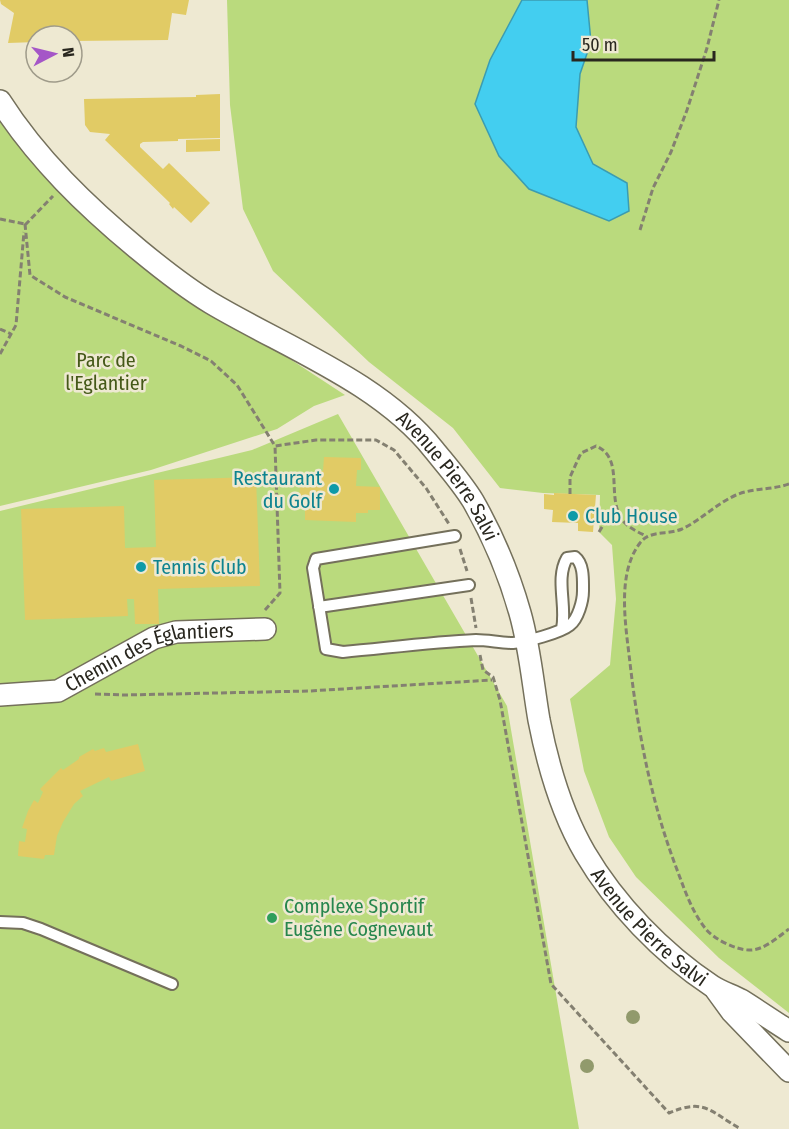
<svg xmlns="http://www.w3.org/2000/svg" width="789" height="1129" font-family="'Fira Sans Condensed',sans-serif">
<rect width="100%" height="100%" fill="#eee9d2"/>
<path fill="#bada7d" d="M227,0H789V1013L719,958L636,877L609,837L584,771L570,699L610,665L616,599L612,545L599,532L600,495L543,493L500,488L453,428L369,362L273,271L243,209L230,105Z
M0,116L107,235L173,290L267,344L345,395L314,406L277,429L151,470L0,506Z
M338,414L507,706L579,1129H0V511L252,450Z"/>
<path fill="#43cef0" stroke="#3b9cb1" stroke-width="1.5" d="M522,0H587L591,42L580,74L576,127L593,164L627,183L629,211L609,221L529,189L499,156L475,104L490,60Z"/>
<path fill="#e1cb65" d="M0,0H189L186,15L172,13L168,40L72,41V36H36V42L8,43L14,13L1,4Z
M220,94V138L178,139V141L143,142L140,144V147L163,169L169,163L210,203L191,223L174,207L173,209L169,204L170,203L105,140L110,134L90,132L85,125L84,99L196,97V95Z
M220,139V151L186,152V140Z
M324,457L361,458V470H357L356,486L380,487V510H368V513H356V522L305,520V508H299L300,483L315,484V470L323,471Z
M256,477L260,586L158,589L159,624H135L134,599H127L128,616L25,620L21,509L124,506L125,548L156,547L154,480Z
M554,493L596,495L593,532L578,531V523L552,522L553,510L544,509V494L554,495Z
M138,744L145,771L111,781L109,777L80,791L83,796L74,804L63,822L57,836L54,855H45L44,859L18,856L19,841L25,842L27,829L22,828L28,811L34,800L38,803L43,792L40,789L61,768L63,770L79,759V757L93,749L95,751L104,748L106,752Z"/>
<g fill="none" stroke-linecap="round" stroke-linejoin="round">
<defs>
<path id="lane" d="M455,536L316,559L313,568L326,649L343,652C387,648 432,642 476,640C488,640 501,643 513,643C526,642 560,633 570,625C578,619 583,601 583,591C583,580 584,564 575,557L567,558C555,579 567,605 562,629
M319,607L469,585
M0,922L23,923L41,929L172,984"/>
<g id="street">
<path id="s1" d="M0,101C37,159 87,207 139,250C162,269 186,288 211,303C285,347 380,382 434,450C447,466 462,483 473,501C493,536 509,574 520,613C530,648 533,685 539,720C548,766 561,812 585,853C615,904 662,953 712,986C721,992 732,995 741,1000C757,1010 773,1021 789,1031"/>
<path id="s2" d="M0,695L58,691L154,638L176,632L265,629"/>
<path d="M716,990L732,1012L789,1071"/>
</g>
</defs>
<use href="#lane" stroke="#74705b" stroke-width="14"/>
<use href="#street" stroke="#74705b" stroke-width="24"/>
<path stroke="#848071" stroke-width="3" stroke-dasharray="6 3" stroke-linecap="butt" d="M0,219L25,224
M25,224L30,275L65,297L181,346L211,361L237,385L275,446L316,440H376L394,450L426,488L449,524
M25,225L53,196
M640,230L653,188L671,152L687,110L707,48L719,0
M0,329L11,334
M0,354L16,325L24,232
M789,484C772,490 752,488 736,495C716,504 701,520 682,529C668,535 649,530 640,543C616,574 626,627 630,663C638,732 651,801 676,867C684,888 691,910 705,928C713,939 736,950 749,950C763,951 778,937 789,929
M570,494V477L581,453L596,446C627,459 603,502 626,524C631,529 640,533 646,536
M599,532L605,522L619,515
M460,549L467,571
M471,598L476,628
M265,610L280,593L275,446
M480,655L483,670L493,677L500,700L551,984L669,1113C706,1097 711,1113 741,1129
M95,694L125,695L309,691L492,680"/>
<use href="#lane" stroke="#fff" stroke-width="10"/>
<use href="#street" stroke="#fff" stroke-width="21"/>
</g>
<g fill="#919a6c">
<circle cx="633" cy="1017" r="7"/>
<circle cx="587" cy="1066" r="7"/>
</g>
<g fill="#0f9aa8" stroke="#eee9d2" stroke-width="2">
<circle cx="334" cy="489" r="6"/>
<circle cx="573" cy="516" r="6"/>
<circle cx="141" cy="567" r="6"/>
</g>
<circle fill="#2e9e5b" stroke="#eee9d2" stroke-width="2" cx="272" cy="918" r="6"/>
<g text-anchor="middle" stroke-width="5" stroke-linejoin="round" paint-order="stroke">
<g font-size="20" fill="#455918" stroke="#eee9d2">
<text x="106" y="367">Parc de<tspan x="106" dy="23">l'Eglantier</tspan></text>
</g>
<g font-size="20" fill="#0d838f" stroke="#eee9d2" text-anchor="start">
<text x="322" y="485" text-anchor="end">Restaurant<tspan x="322" dy="23">du Golf</tspan></text>
<text x="585" y="523">Club House</text>
<text x="153" y="574">Tennis Club</text>
</g>
<g font-size="20" fill="#29271f" stroke="#eee9d2">
<text dy="7" stroke="none"><textPath href="#s1" startOffset="592">Avenue Pierre Salvi</textPath></text>
<text dy="7" stroke="none"><textPath href="#s2" startOffset="158">Chemin des Églantiers</textPath></text>
<text dy="7" stroke="none"><textPath href="#s1" startOffset="1098">Avenue Pierre Salvi</textPath></text>
</g>
<g font-size="20" fill="#27864d" stroke="#eee9d2" text-anchor="start">
<text x="284" y="913">Complexe Sportif<tspan x="284" dy="23">Eugène Cognevaut</tspan></text>
</g>
</g>
<g transform="translate(54 54) rotate(83)"><circle r="28" fill="#eee9d2" stroke="#9f9b8a" stroke-width="1.5"/>
<path d="M0-4.5L10 22L0 15L-10 22Z" fill="#a556c7"/>
<text y="-9" font-size="16" font-weight="bold" text-anchor="middle" fill="#29271f">N</text>
</g>
<path d="M573 51v9h141v-9" fill="none" stroke="#29271f" stroke-width="3"/>
<text x="582" y="51" font-size="18" fill="#29271f" stroke="#eee9d2" stroke-width="4.5" paint-order="stroke">50 m</text>
</svg>
